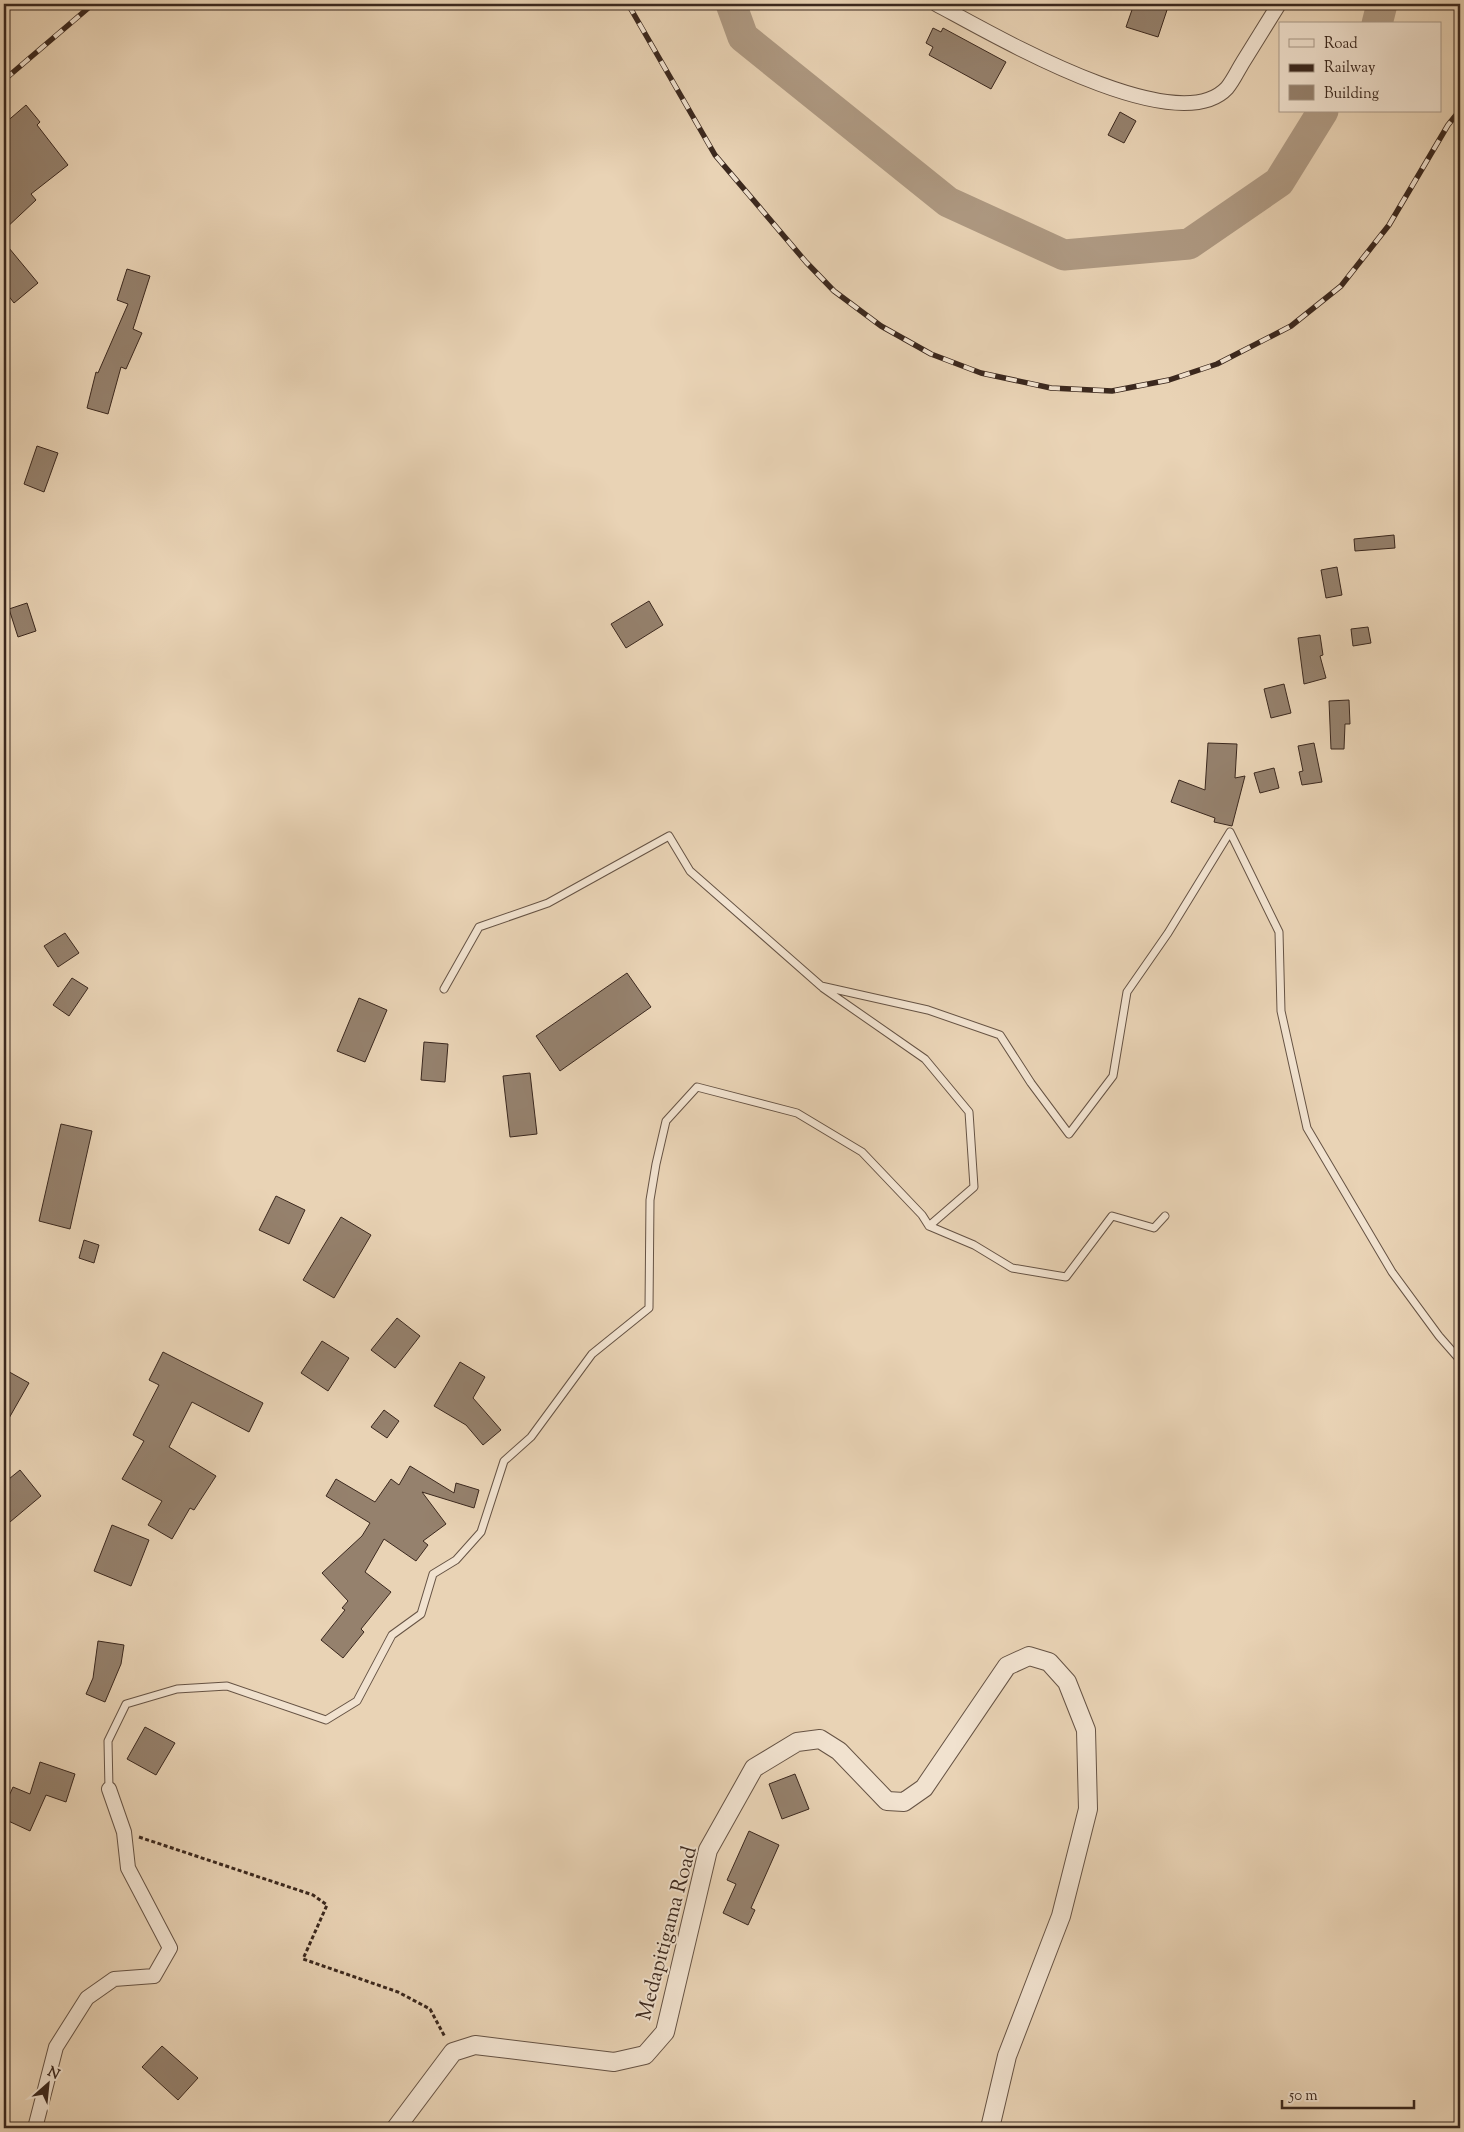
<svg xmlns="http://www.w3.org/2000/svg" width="1464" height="2132" font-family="'Sorts Mill Goudy',serif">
<rect width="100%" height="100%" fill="#e9d3b5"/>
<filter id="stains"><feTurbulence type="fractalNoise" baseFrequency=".004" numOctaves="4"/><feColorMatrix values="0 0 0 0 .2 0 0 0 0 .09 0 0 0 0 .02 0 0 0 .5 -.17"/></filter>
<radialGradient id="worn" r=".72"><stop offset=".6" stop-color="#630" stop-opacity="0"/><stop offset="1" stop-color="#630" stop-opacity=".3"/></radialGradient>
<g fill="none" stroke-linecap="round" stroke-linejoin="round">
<path stroke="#ae9982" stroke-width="31" d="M731,4L743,37L948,202L1064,255L1189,244L1279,182L1323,111
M1377,24L1382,4"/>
</g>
<path fill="#95816d" stroke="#3b281e" d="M1134,4H1146L1167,10L1158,37L1126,27Z
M933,28L941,32L943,28L1006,62L991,89L929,55L933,47L926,43Z
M26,105L40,122L37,125L68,165L31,194L36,200L4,230V124Z
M1120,112L1136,121L1124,143L1108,135Z
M4,242L38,283L14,303L4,290Z
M127,269L150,276L133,329L142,333L126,369L121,367L108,414L87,408L96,372L98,373L128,304L117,300Z
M37,446L58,453L44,492L24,484Z
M1394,535L1395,548L1355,551L1354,539Z
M1337,567L1342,595L1326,598L1321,570Z
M649,601L663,625L626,648L611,624Z
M27,603L36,631L18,637L9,609Z
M1368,627L1371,643L1353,646L1351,629Z
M1320,635L1323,655L1320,656L1326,678L1304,684L1298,638Z
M1284,684L1291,713L1271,718L1264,689Z
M1349,700L1350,724H1345L1344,749H1331L1329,701Z
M1208,743L1237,744L1235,778L1245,776L1232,826L1214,822L1215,818L1171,802L1179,780L1205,790Z
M1314,743L1322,782L1302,785L1299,772L1303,771L1298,746Z
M1274,768L1279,788L1260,793L1254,773Z
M65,933L79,953L58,967L44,946Z
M627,973L651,1007L560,1071L536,1036Z
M72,978L88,988L69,1016L53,1005Z
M359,998L387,1010L365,1062L337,1051Z
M424,1042L448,1044L445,1082L421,1080Z
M530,1073L537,1134L510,1137L503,1076Z
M61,1124L92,1131L70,1229L39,1221Z
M276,1196L305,1210L289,1244L259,1230Z
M341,1217L371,1235L334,1298L303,1280Z
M84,1240L99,1245L94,1263L79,1258Z
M397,1318L420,1336L395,1368L371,1350Z
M322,1341L349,1358L328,1391L301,1373Z
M163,1352L263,1403L249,1432L192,1402L169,1447L216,1476L194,1510L190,1508L172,1539L148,1525L162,1501L122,1479L144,1441L133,1435L159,1385L149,1380Z
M460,1362L485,1377L473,1398L501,1430L483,1445L466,1425L434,1406Z
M4,1369L29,1383L4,1427Z
M384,1410L399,1421L387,1438L371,1427Z
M410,1466L454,1493L456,1483L479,1490L474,1508L422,1492L446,1524L423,1541L428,1545L416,1561L384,1539L365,1572L391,1592L361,1629L364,1632L343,1658L321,1640L345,1610L342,1608L348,1601L322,1573L362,1536L370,1523L326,1496L336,1479L375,1502L391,1479L399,1485Z
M20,1470L41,1496L4,1527V1483Z
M112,1525L149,1540L131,1586L94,1571Z
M98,1641L124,1645L121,1664L105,1702L86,1694L93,1678Z
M145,1727L175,1743L156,1775L127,1759Z
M40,1762L75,1774L66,1802L46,1795L30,1831L4,1819V1807L13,1787L30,1794Z
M795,1774L809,1809L782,1819L769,1784Z
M749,1831L779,1845L751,1908L755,1910L748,1925L723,1913L736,1884L727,1880Z
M162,2046L198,2078L178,2100L142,2067Z"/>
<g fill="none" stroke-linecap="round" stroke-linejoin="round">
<defs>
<path id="service" d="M444,989L479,927L548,903L669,836L690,871L821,986L928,1010L1000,1035L1031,1083L1069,1134L1113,1076L1127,992L1168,933L1230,832L1279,932L1281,1011L1307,1128L1392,1272L1439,1336L1460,1360
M929,1226L974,1245L1012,1268L1066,1277L1112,1216L1154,1228L1165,1216
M109,1789L108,1741L126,1704L177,1689L227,1686L326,1720L357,1701L392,1635L421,1614L433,1574L456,1560L481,1532L504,1461L531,1437L592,1354L649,1308L650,1200L656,1164L666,1121L697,1087L797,1113L862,1152L922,1215L929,1226L974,1187L969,1112L925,1059L823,988"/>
<path id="minor" d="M936,4C989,32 1176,143 1227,88C1233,81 1238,70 1243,62C1255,43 1267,23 1279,4
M35,2128L56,2047L87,1998L114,1979L154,1976L170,1948L128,1868L124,1832L109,1789"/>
<path id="tertiary" d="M396,2128L453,2052L475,2045L614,2062L645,2055L665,2032L708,1850L754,1768L797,1742L820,1739L839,1751L887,1801L904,1802L924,1788L1007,1666L1029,1656L1049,1662L1067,1682L1086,1730L1088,1809L1061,1916L1007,2056L990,2128"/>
</defs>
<use href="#service" stroke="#665344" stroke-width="9"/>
<use href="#minor" stroke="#665344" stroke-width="16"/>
<use href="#tertiary" stroke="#665344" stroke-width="20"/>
<path stroke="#3b281e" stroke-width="3" stroke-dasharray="4 2.5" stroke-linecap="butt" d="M139,1837L313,1895L327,1905L303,1959L398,1992L430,2009L445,2037"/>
<use href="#service" stroke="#f1e2cf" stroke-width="7"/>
<use href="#minor" stroke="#f1e2cf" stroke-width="14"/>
<use href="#tertiary" stroke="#f1e2cf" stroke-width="18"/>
<defs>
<path id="rail" d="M628,4L715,155L806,262L834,291L881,326L931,354L981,373L1051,388L1112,391L1169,380L1217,364L1291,326L1341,286L1389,225L1448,125L1460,110
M4,80L93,4"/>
</defs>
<use href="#rail" stroke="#3b281e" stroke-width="5.5"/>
<use href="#rail" stroke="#f1e2cf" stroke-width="4" stroke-dasharray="11" stroke-linecap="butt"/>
</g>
<g text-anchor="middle" stroke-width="4" stroke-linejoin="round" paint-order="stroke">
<g font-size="21" fill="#3b281e" stroke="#f1e2cf">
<text transform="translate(666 1933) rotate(-75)" y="7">Medapitigama Road</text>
</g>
</g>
<rect width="1464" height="2132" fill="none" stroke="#e9d3b5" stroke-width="20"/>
<rect x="5" y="5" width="1454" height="2122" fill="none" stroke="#3b281e" stroke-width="2.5"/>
<rect x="10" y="10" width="1444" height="2112" fill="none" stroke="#3b281e"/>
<rect x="1279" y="22" width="162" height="90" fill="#f1e2cf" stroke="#a89888"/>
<rect x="1289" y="39" width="25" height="8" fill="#f1e2cf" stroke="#a89888"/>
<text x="1324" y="48" font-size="15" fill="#3b281e">Road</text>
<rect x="1289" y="64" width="25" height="8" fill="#3b281e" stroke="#a89888"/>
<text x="1324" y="72" font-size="15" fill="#3b281e">Railway</text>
<rect x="1289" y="85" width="25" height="15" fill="#95816d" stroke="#a89888"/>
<text x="1324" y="98" font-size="15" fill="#3b281e">Building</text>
<g transform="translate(48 2084) rotate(27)" stroke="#f1e2cf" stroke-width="4" paint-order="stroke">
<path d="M0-4L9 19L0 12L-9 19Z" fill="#3b281e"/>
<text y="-8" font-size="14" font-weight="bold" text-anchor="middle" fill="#3b281e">N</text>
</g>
<path d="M1282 2100v8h132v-8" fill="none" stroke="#3b281e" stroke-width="2.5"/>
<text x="1289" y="2100" font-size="15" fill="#3b281e" stroke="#f1e2cf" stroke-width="4" paint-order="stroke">50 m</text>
<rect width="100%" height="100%" filter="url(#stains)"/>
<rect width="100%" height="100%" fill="url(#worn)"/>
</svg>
